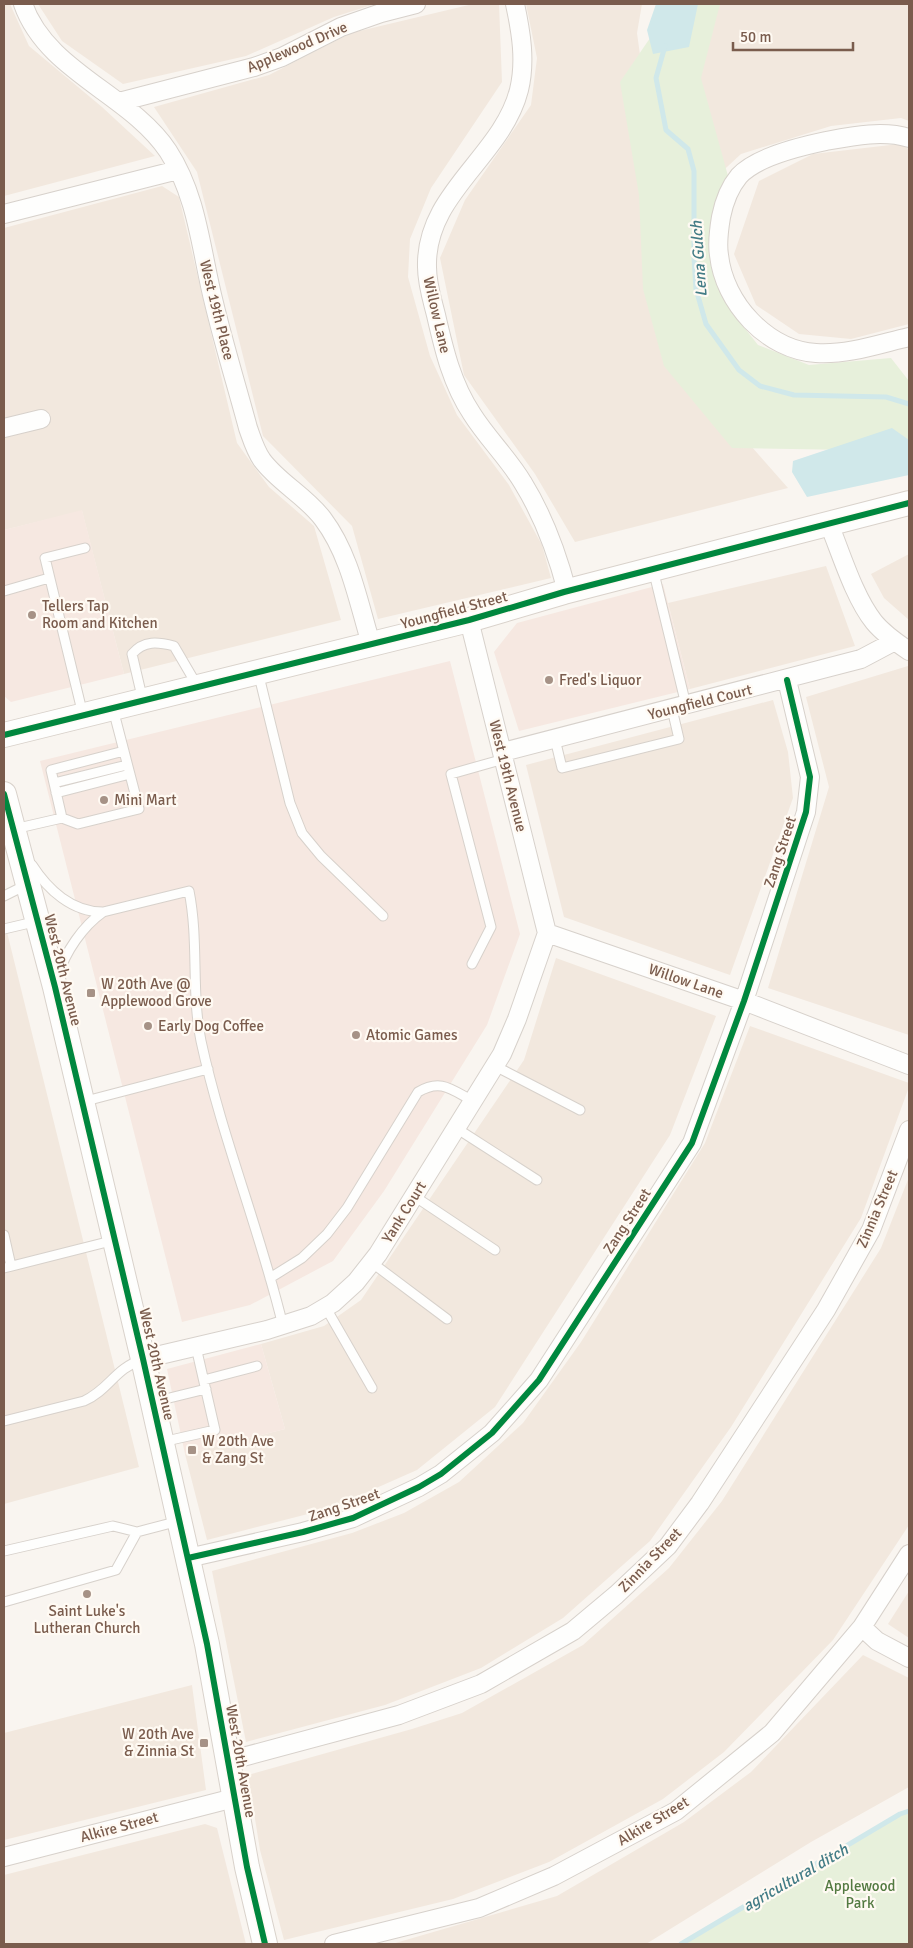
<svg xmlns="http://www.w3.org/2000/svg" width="913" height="1948" font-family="Signika,sans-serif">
<rect width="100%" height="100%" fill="#f9f5f0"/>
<path fill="#f2e8de" d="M4,4H10L29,46L102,107L155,156L4,196Z
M38,4H375L334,17L246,56L123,84L62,41Z
M473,4H499L502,82L431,188L410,239L408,277L430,356L457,415L509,485L542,545L551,578L378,619L352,526L263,436L197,172L154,107L269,75L351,33Z
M526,4H642L637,33L683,369L788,488L575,542L535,474L464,375L440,258L465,200L531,105L537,58Z
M700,4H909V121L901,118L831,126L741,154L714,179L688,82Z
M899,144L909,149V324L851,339L799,334L756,305L734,254L759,181L813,154Z
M162,186L179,197L237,443L269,487L314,526L341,620L124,674L82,511L4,530V228Z
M909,554V620L884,598L871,574Z
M826,566L855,646L690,689L668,603Z
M908,666H909V1035L768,988L829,787L806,697Z
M773,700L788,752L793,798L730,975L564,917L526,765Z
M4,920L139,1467L4,1504Z
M556,958L716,1016L670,1135L495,1407L417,1470L331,1508L207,1540L185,1454L285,1429L261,1344L324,1326L361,1300L524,1060Z
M750,1026L909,1083V1087L861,1218L731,1427L650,1541L563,1618L481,1668L385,1705L246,1742L212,1571L352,1533L404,1513L459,1482L523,1423L581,1342L705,1143Z
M909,1177V1525L833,1640L724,1752L663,1799L549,1862L453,1899L284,1940L260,1850L248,1775L412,1729L462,1713L583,1645L669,1568L722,1501L881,1248Z
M909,1591V1638L888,1624Z
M863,1655L909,1678V1787L811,1842L646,1944H392L557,1896L684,1822L751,1772Z
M192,1685L206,1790L4,1840V1733Z
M205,1824L217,1828L246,1944H4V1875Z"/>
<path fill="#f6e8e1" d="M82,510L124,674L11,702L4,696V530Z
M663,584L690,689L519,731L494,652L517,623Z
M450,661L520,934L487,1025L384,1191L333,1261L250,1305L182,1322L40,761Z
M261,1344L285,1429L185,1454L167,1369Z"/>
<path fill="#e7f0db" d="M677,4H720L701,78L728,176L714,204L712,256L732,312L758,345L809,365L891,358L909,381V451L732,448L664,366L643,289L639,195L620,82L648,41Z
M909,1811V1944H681L900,1814Z"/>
<path fill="#d0e8ea" d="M656,4H698L689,47L653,54L647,30Z
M892,428L909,440V475L807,497L792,472L793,461Z"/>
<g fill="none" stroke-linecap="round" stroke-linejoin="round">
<path stroke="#d0e8ea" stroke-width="5" d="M665,46L656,78L666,130L688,149L694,171V257L696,289L706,324L739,370L760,386L794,395L886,397L909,404
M681,1944L900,1814L909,1811"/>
<defs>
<path id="lane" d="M653,569L686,705
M4,591L49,578
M258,672L290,803L302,833L321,856L383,916
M143,701L132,654C144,640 158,642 174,646L198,687
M83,715L45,558L85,548
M555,739L562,768L679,739L672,709
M54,783L127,765
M56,793L130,774
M62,818L78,824L139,809L113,709
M14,829L62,818L51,770L124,751
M32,865C48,890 72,912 103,912L189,891C199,941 191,992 201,1041C222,1138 260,1230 283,1326
M4,896L26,885
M4,929L38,921
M472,964L491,927L451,774L504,759
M58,976C65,952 83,926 103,912
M495,1066L580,1110
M82,1102L208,1069
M456,1128L537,1180
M414,1196L495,1250
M4,1235L11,1266
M371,1262L447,1319
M4,1268L115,1240
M270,1278L302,1258L327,1234L347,1208L418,1092C441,1078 452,1090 473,1101
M326,1308L372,1388
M204,1380L257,1366
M153,1402L206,1389
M4,1421L84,1401C110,1389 114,1369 143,1359
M162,1442L215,1430L196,1347
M4,1551L113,1526L137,1532L179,1521
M4,1602L116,1570L137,1532"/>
<path id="street" d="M23,4C47,72 130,94 168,151C198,197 201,252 214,303C224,345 237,387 248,428C252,439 255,450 262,460C279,483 306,496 323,519C350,555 358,601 371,644
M515,4C521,32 526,61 519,90C502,157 425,193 427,267C427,284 432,299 436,315C444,350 452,384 472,414C487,438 509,459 523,483C544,517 557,553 567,591
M119,102L254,67L282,57L341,27L381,13L416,4
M909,138C883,130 853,136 826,141C802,146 756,157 739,176C729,188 724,202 721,217C719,229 717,243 719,255C724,303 767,350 816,353C848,355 879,344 909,337
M4,214L178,170
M4,428L41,419
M829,524C841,553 854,597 874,622C883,633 897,643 909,651
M469,620L547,933
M503,752L861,659L895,641
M547,933L744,1001L909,1065
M143,1359L267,1330L311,1316L333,1303L356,1282L378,1254L502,1054L517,1019L547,933
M188,1558L303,1532L353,1518L419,1487L441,1474L492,1433L539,1380L692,1143L744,1001L806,812L810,777L787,680
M862,1627L877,1641L909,1658
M228,1761L399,1715L481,1684L573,1631L616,1595L668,1546L700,1503L826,1310L871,1230L909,1130
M4,1857L234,1798
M334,1944L479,1908L554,1876L676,1811L772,1733L862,1627L909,1554"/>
<path id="secondary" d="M4,735L469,620L564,592L909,503
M4,794L55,987L143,1359L207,1644L247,1867L265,1944"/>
</defs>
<use href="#lane" stroke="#d7d1cb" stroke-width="11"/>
<use href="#street" stroke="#d7d1cb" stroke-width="20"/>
<use href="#secondary" stroke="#d9d2cb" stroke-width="26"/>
<use href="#lane" stroke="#fefefd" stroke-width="9"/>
<use href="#street" stroke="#fefefd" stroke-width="18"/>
<use href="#secondary" stroke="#fefefd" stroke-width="24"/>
<defs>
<path id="cycleway" d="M4,735L469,620L564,592L909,503
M4,794L55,987L143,1359L207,1644L247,1867L265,1944
M188,1558L303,1532L353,1518L419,1487L441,1474L492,1433L539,1380L692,1143L744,1001L806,812L810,777L787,680"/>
</defs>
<use href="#cycleway" stroke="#fffaf3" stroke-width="9"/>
<use href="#cycleway" stroke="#00873e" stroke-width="6"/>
</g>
<g fill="#a69286" stroke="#fffaf3" stroke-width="2">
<circle cx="32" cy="615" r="5"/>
<circle cx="549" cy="680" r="5"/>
<circle cx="104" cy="800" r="5"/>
<rect x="86" y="988" width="10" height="10" rx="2.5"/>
<circle cx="148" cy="1026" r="5"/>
<circle cx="356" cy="1035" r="5"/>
<rect x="187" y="1445" width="10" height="10" rx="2.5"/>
<circle cx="87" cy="1594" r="5"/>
<rect x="199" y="1738" width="10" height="10" rx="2.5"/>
</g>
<g text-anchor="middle" stroke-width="4.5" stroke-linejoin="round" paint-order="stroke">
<g font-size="15" fill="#7a5c4d" stroke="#fffaf3">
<text transform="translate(297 47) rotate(-23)" y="5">Applewood Drive</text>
<text transform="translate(217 310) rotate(76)" y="5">West 19th Place</text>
<text transform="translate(437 315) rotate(77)" y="5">Willow Lane</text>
<text transform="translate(454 610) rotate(-15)" y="5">Youngfield Street</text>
<text transform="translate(700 702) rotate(-14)" y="5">Youngfield Court</text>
<text transform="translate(508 776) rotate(76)" y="5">West 19th Avenue</text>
<text transform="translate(780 852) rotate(-72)" y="5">Zang Street</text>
<text transform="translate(63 970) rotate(76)" y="5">West 20th Avenue</text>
<text transform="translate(686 981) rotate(19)" y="5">Willow Lane</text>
<text transform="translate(877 1209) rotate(-67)" y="5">Zinnia Street</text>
<text transform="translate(404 1212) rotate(-58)" y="5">Yank Court</text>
<text transform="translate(627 1221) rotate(-57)" y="5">Zang Street</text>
<text transform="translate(157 1364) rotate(77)" y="5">West 20th Avenue</text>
<text transform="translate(344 1505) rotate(-19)" y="5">Zang Street</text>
<text transform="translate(650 1560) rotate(-46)" y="5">Zinnia Street</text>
<text transform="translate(241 1761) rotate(80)" y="5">West 20th Avenue</text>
<text transform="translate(653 1821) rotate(-31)" y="5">Alkire Street</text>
<text transform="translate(119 1827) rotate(-15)" y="5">Alkire Street</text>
</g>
<g font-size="15" fill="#7a5c4d" stroke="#fffaf3" text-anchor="start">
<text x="42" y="611">Tellers Tap<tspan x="42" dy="17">Room and Kitchen</tspan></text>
<text x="559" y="685">Fred's Liquor</text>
<text x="114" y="805">Mini Mart</text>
<text x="101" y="989">W 20th Ave @<tspan x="101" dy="17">Applewood Grove</tspan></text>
<text x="158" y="1031">Early Dog Coffee</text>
<text x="366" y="1040">Atomic Games</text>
<text x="202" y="1446">W 20th Ave<tspan x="202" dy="17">&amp; Zang St</tspan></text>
<text x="87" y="1616" text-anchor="middle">Saint Luke's<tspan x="87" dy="17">Lutheran Church</tspan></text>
<text x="194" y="1739" text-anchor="end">W 20th Ave<tspan x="194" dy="17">&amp; Zinnia St</tspan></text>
</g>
<g font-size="15" fill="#537a41" stroke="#fffaf3">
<text x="860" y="1891">Applewood<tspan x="860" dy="17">Park</tspan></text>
</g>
<g font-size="16" font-style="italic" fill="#437c86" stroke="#fffaf3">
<text transform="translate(698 259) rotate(-94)" y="6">Lena Gulch</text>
<text transform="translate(795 1877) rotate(-30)" y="6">agricultural ditch</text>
</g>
</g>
<rect width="913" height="1948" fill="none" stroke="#7a5c4d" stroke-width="10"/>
<path d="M733 42v8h120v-8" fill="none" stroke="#7a5c4d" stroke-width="2.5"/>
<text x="740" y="42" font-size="15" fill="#7a5c4d" stroke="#fffaf3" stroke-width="4" paint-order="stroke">50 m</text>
</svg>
